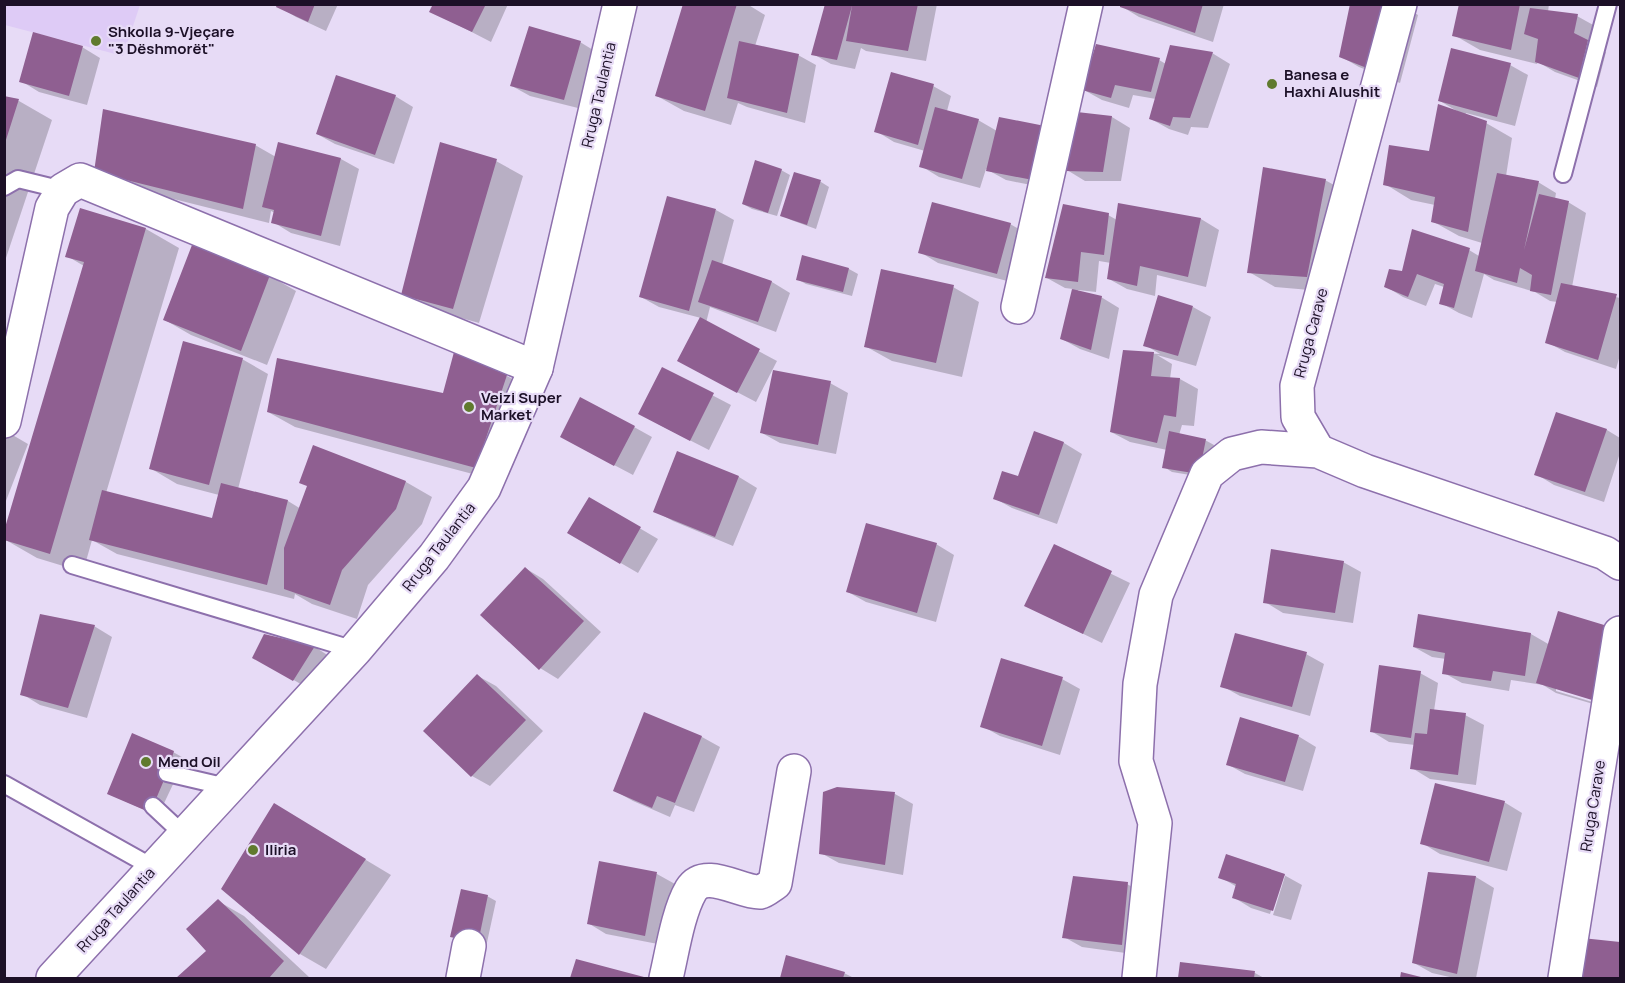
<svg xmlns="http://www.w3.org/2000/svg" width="1625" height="983" font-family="Manrope,sans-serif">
<rect width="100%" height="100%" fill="#e7dbf6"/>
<path fill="#decbf6" d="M4,5H140L123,56L5,25Z"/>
<path fill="#0003" fill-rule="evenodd" d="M279,4H338L326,31L296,17L278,6Z
M434,4H508L491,42L431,11Z
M685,4H747L765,15L755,46L798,55L816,65L805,123L747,107L738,103L731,125L684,111L657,96Z
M826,4H839L853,8L854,4H937L926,61L866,51L861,48L855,69L831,64L813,54Z
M1122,4H1224L1213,42L1139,17L1121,6Z
M1401,4L1418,15L1400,83L1359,67L1340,56Z
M1460,4H1549L1548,12L1577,16L1595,26L1592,44L1606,52L1597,87L1555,72L1538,62L1537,64L1480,50L1454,35Z
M580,42L598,53L582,109L530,96L512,86Z
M82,47L100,58L87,105L39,92L21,81Z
M1212,53L1230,64L1208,128L1191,127L1188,135L1169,129L1151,119L1156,99L1133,95L1129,108L1102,100L1084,90L1159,60L1166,64Z
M1510,65L1528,75L1515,126L1466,113L1465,115L1486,123L1512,138L1506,176L1538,182L1556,193L1555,199L1568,202L1586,213L1572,287L1620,298V355L1616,369L1565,352L1547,342L1557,302L1550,301L1535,292L1494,280L1484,274L1472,318L1459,313L1441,303L1444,287L1435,284L1426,306L1403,297L1385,286L1403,273L1469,250L1479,256L1482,243L1459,236L1432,221L1435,205L1411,200L1385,184L1430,153L1457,111L1440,101Z
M933,86L951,96L947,111L978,120L997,131L1051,189L1006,180L986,169L980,188L939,177L921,166L925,151L894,142L876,131Z
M395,96L413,107L394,164L335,144L317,134Z
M4,97L19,101L52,120L4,264Z
M1079,113L1112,117L1130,128L1121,181H1085L1067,170Z
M279,143L341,159L359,169L340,246L291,233L273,222L275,213L271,211L269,223L122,186L95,171L255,145L276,157Z
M496,161L523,176L479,323L429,309L403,294Z
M781,170L790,175L777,216L752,209L743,204Z
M795,174L821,182L829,187L816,229L791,220L782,215Z
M1325,180L1352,195L1333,292L1275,287L1249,272Z
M716,210L734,220L722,265L772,282L790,293L776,332L710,307L706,323L777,361L756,402L697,371L701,318L659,307L641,297Z
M1108,215L1117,220L1201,219L1219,230L1206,287L1157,275L1155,296L1127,289L1109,279L1111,263L1099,261L1096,292L1078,290V292L1101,297L1119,308L1109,359L1080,349L1062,339L1073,289L1065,288L1047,278Z
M1010,224L1028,234L1015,283L938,263L920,252Z
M146,229L179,248L106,493L213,520L219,495L177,484L150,468L242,359L268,374L238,489L288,501L301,509L309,487L314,447L406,482L432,497L422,524L368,585L357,619L312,604L295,594L294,599L117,554L92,540L83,572L37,558L4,539L84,266L67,256Z
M193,247L270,276L296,291L267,365L191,335L165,320Z
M803,257L849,269L858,274L852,296L806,284L797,279Z
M953,287L979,302L962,377L892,361L865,346Z
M1193,307L1211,317L1196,366L1157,355L1172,364L1170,379H1180L1198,389L1194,426L1182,425L1179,435L1205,440L1214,445L1208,478L1172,472L1164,467L1167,450L1130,442L1111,432L1124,352L1160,354L1145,345Z
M662,369L731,405L709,450L658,424Z
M507,376L533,391L503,482L295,427L268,412L444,395Z
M830,383L848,393L836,454L780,443L762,433Z
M1557,414L1607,430L1620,438V453L1604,502L1554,485L1536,474Z
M634,427L652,437L633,475L580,447Z
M4,430L28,444L4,506Z
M1035,433L1064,443L1082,454L1057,524L1012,508L994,498L1019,478Z
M678,453L739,477L757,488L733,546L673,521L655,511Z
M590,499L658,539L638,573L569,533Z
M936,544L954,555L936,622L866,602L848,592Z
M1054,546L1130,583L1102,643L1026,606Z
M1343,562L1361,572L1353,623L1283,613L1265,602Z
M525,568L543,579L601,632L558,679L540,668Z
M1419,616L1531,634L1550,645L1610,709L1556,693L1543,685L1511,680L1509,691L1462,683L1444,673L1446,659L1432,657L1414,647ZM1556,687L1600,701L1599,704L1556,691Z
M94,626L112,637L87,718L40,705L22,694Z
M265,636L315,647L332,658L311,690L254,657Z
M1306,654L1324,664L1310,716L1240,696L1222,686Z
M1420,673L1438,683L1434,711L1465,715L1484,725L1476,785L1430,779L1412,768L1415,745L1389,742L1371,731Z
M478,676L496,686L543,731L490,786L472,776Z
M1062,679L1080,689L1060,755L1000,736L982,726Z
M645,714L702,737L720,747L694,812L675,805L670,817L633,801L615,791Z
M1298,736L1316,747L1303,791L1245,774L1227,764Z
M173,752L182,757L176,778L158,816L109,794Z
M838,789L895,794L913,804L903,875L839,863L821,853Z
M1504,802L1522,813L1507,871L1440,854L1422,843Z
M301,821L391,875L326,969L300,954L223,888Z
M600,862L657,874L675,884L663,945L606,934L588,923Z
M1429,873L1476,877L1494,888L1476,978H1454L1432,973L1414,963Z
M1284,875L1302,885L1291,920L1273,915L1285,876H1282L1270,914L1251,908L1233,897L1237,887L1220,877Z
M1127,884L1145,894L1140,955L1082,947L1064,937Z
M487,896L496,901L486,947L461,941Z
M218,901L244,916L309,977L178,978L208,952Z
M1583,940L1620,944V978H1575Z
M787,957L844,973L854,978H781Z
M577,961L645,978H571Z
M1181,964L1255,973L1264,978H1179Z"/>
<path fill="#8f5f91" d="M277,4H315L308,22L276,7Z
M433,4H486L472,32L429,12Z
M683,4H737L705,111L655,96Z
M825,4L852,6V4H918L908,51L846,41L852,6L837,60L811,55Z
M1120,4H1203L1195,33L1120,7Z
M1350,4H1400L1382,74L1339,57Z
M1459,4H1520L1511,50L1452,36Z
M1530,8L1578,14L1574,33L1588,40L1579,78L1535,62L1538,39L1524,34Z
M529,26L581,41L564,100L510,86Z
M33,32L83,46L69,96L19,82Z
M739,41L799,54L787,113L727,98Z
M1096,44L1160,58L1151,92L1115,85L1111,98L1082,90Z
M1170,45L1213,52L1190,118L1173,117L1170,126L1149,119Z
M1451,48L1511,63L1497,117L1438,101Z
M891,72L934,84L918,145L874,132Z
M336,75L396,95L375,155L316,134Z
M4,96L19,99L5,143H4Z
M1438,104L1487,121L1468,232L1431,222L1435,197L1383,185L1389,145L1429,151Z
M935,107L979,119L962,179L919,167Z
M103,109L256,144L243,209L94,172Z
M1077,112L1112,116L1103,172L1065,171Z
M999,117L1045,126L1033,180L986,171Z
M278,142L341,158L321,236L271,223L274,210L262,207Z
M440,142L497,159L453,309L401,295Z
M755,160L782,169L768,213L742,204Z
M1263,167L1326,179L1307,277L1247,273Z
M794,172L821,180L807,225L780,216Z
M1497,173L1539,181L1524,250L1539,194L1569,201L1551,295L1530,291L1532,275L1520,268L1517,283L1475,271Z
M667,196L716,209L689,311L639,297Z
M932,202L1011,223L997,274L918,253Z
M1118,203L1201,218L1188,277L1140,266L1137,286L1107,279Z
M1063,204L1109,213L1104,255L1081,252L1078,282L1045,278Z
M80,208L146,228L50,554L4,540V531L84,262L65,257Z
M1412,229L1470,248L1454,308L1439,304L1444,284L1417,274L1408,297L1384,287L1389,269L1402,271Z
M192,245L270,275L241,351L163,320Z
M802,255L849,268L843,292L796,280Z
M712,260L772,281L758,322L698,302Z
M881,269L954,285L936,363L864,347Z
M1561,283L1617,294L1598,360L1545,343Z
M1072,289L1102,296L1091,350L1060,339Z
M1158,295L1193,306L1178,356L1143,346Z
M700,317L760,349L737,393L677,361Z
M183,341L243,358L209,485L149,469Z
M1123,350L1154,352L1151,376L1180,378L1176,417L1164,415L1157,443L1110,432Z
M454,352L507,375L476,468L267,412L277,358L443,393Z
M662,367L714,393L690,441L638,414Z
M773,370L831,381L818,445L760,433Z
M580,397L635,426L614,466L560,437Z
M1556,412L1607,429L1585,492L1534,475Z
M1034,431L1064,442L1039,515L993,499L1002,471L1018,476Z
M1169,431L1206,439L1199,474L1162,468Z
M313,445L406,481L396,509L342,570L330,605L284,589V548L307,486L299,483Z
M677,451L739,476L715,537L653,512Z
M221,483L288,500L267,585L89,540L102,490L212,518Z
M589,497L641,527L620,564L567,533Z
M866,523L937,543L917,613L846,592Z
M1054,544L1112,571L1083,634L1024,606Z
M1271,549L1344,561L1335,613L1263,603Z
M525,567L584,621L539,670L480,615Z
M1558,611L1614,628L1592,700L1536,683Z
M40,614L95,625L68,708L20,695Z
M1418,614L1531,633L1525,676L1493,671L1491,681L1442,674L1445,653L1413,647Z
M1235,633L1307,652L1292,707L1220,687Z
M264,634L315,646L293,681L252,658Z
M1001,658L1063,677L1042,746L980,727Z
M1379,665L1421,671L1411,738L1370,732Z
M477,674L526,720L471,777L423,731Z
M1430,709L1466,713L1458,775L1410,769L1415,733L1427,734Z
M644,712L702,736L675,803L657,796L652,808L613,791Z
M1240,717L1299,735L1285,782L1226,765Z
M132,733L174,751L167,773L153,806L149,812L107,794Z
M1435,783L1505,801L1489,862L1420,844Z
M837,787L895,792L885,865L819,854L823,792Z
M274,803L366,859L299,955L221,889Z
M1226,854L1285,874L1273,911L1232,898L1236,884L1218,878Z
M599,861L657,872L645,936L587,924Z
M1428,872L1476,876L1457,974L1412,963Z
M1073,876L1128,882L1122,945L1062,938Z
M461,889L488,895L478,943L450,937Z
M218,899L284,961L269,978H176L206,951L186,929Z
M1582,938L1620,942V978H1573Z
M786,955L845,972L843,978H780Z
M576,959L644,977V978H570Z
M1180,962L1255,971L1254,978H1178Z
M1401,972L1425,978H1400Z"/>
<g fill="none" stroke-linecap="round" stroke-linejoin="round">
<defs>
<path id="lane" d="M1563,174L1608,4
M4,187L18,179L63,190
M72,565L355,650
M167,773L227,787
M4,784L154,868
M153,806L184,835"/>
<path id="street" d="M1400,4L1297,386L1298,417L1318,451L1365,471L1605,553L1620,563
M1018,307L1086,4
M4,421L52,208L63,190L80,180L536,368
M463,978L469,946
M666,978C672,953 678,912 691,890C705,867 741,893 760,892C765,891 770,886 775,883L794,771
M1139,978L1155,823L1136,761L1140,684L1156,595L1207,474L1232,454L1261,447L1318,451
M1565,978L1620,633"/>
<path id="secondary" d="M53,978L355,650L434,557L484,488L536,368L620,4"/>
</defs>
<use href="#lane" stroke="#8d70ac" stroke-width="20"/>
<use href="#street" stroke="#8d70ac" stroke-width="36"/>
<use href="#secondary" stroke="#8d70ac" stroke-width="36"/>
<use href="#lane" stroke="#fff" stroke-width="16"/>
<use href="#street" stroke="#fff" stroke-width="33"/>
<use href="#secondary" stroke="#fff" stroke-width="33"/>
</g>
<g fill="#607a2e" stroke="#e7dbf6" stroke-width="2">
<circle cx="96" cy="41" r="6"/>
<circle cx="1272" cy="84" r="6"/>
<circle cx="469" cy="407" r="6"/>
<circle cx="146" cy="762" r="6"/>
<circle cx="253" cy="850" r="6"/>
</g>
<g text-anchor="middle" stroke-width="4.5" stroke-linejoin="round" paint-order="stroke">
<g font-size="15" font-weight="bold" fill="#1c1027" stroke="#e7dbf6" text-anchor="start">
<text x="108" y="37">Shkolla 9-Vjeçare<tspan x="108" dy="17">"3 Dëshmorët"</tspan></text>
<text x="1284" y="80">Banesa e<tspan x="1284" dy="17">Haxhi Alushit</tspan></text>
<text x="481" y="403">Veizi Super<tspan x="481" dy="17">Market</tspan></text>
<text x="158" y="767">Mend Oil</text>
<text x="265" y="855">Iliria</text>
</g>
<g font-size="15" fill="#1c1027" stroke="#e7dbf6">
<text transform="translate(599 95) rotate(-77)" y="5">Rruga Taulantia</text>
<text transform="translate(1311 333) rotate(-75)" y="5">Rruga Carave</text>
<text transform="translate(439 547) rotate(-52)" y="5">Rruga Taulantia</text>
<text transform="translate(1593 806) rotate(-81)" y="5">Rruga Carave</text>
<text transform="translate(116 910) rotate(-48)" y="5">Rruga Taulantia</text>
</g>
</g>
<rect width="1625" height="983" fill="none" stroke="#1c1027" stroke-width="12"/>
</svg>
